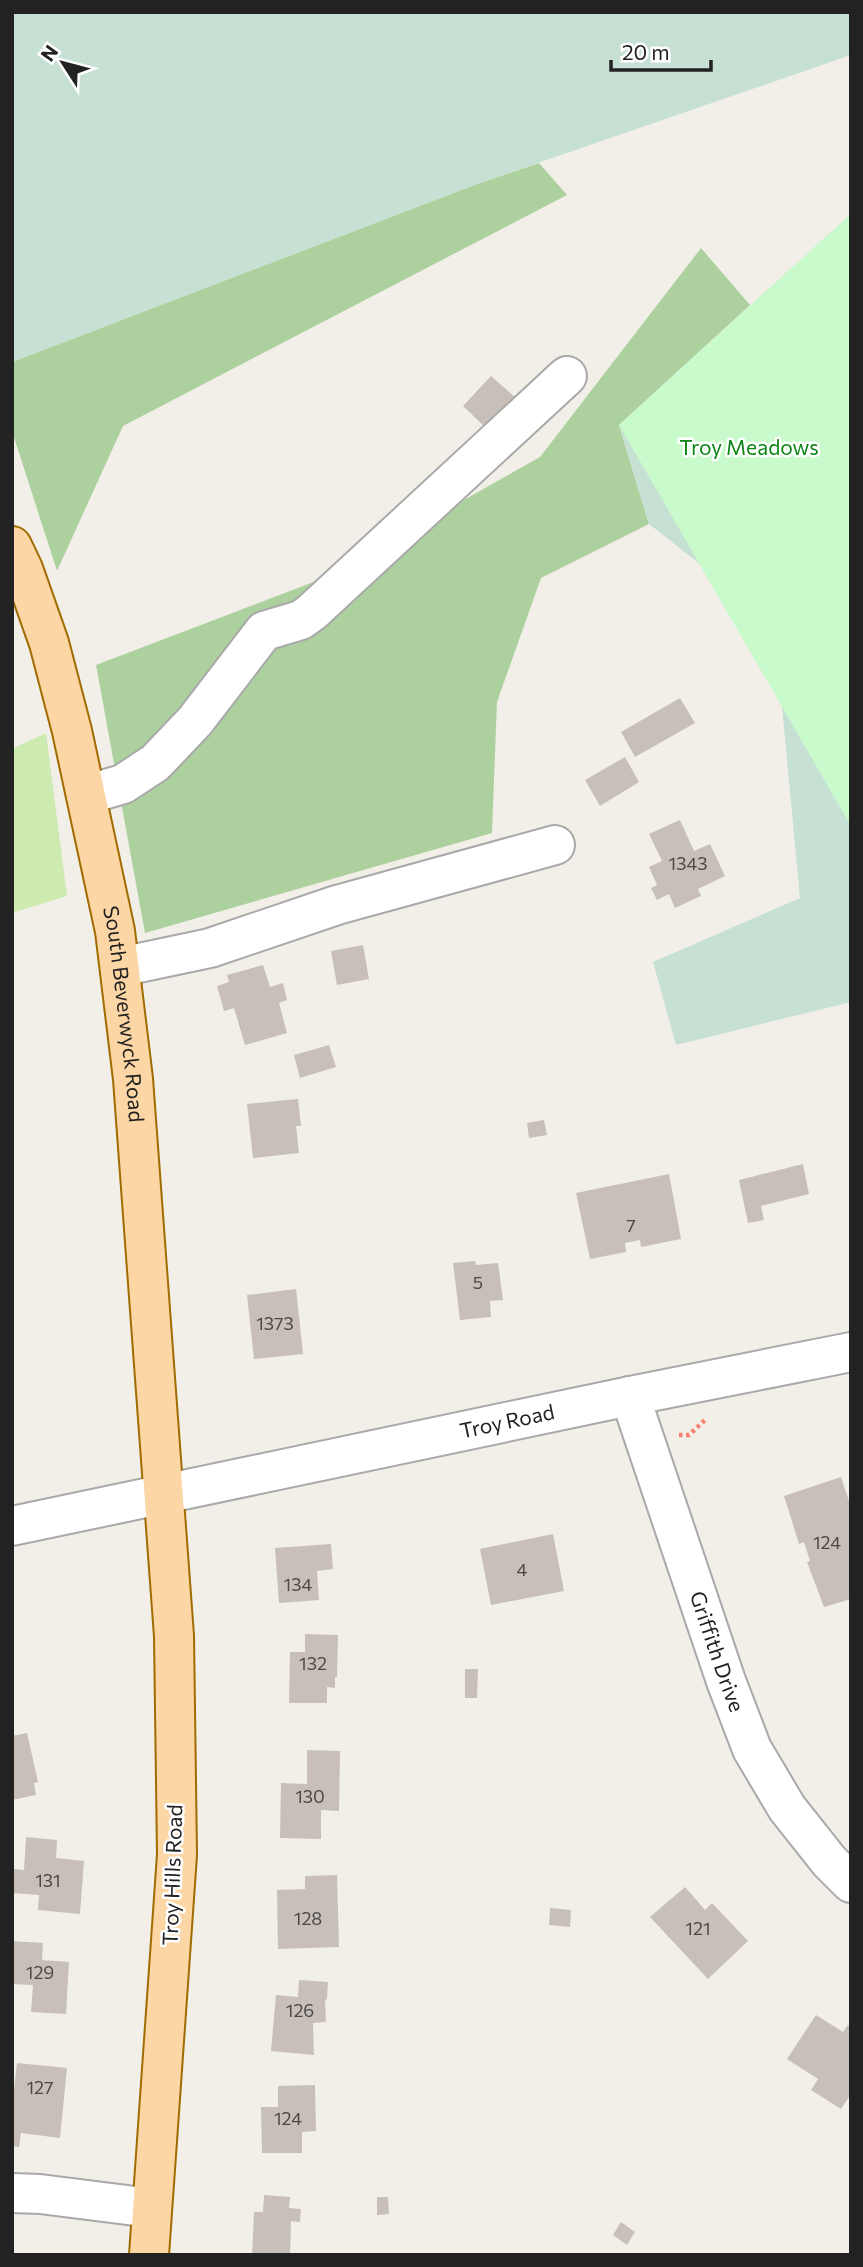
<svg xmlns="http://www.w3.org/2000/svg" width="863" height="2267" font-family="Commissioner,sans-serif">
<rect width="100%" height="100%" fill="#f2efe9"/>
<path fill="#cdebb0" d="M46,733L67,896L12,913V749Z"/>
<path fill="#add19e" d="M539,163L567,195L123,426L57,571L12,431V362L477,184Z
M701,248L750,305L619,425L649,524L541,578L497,702L492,833L145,933L96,665L329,576L540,457Z"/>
<path fill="#c6e0d4" d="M12,12H851V55L477,184L12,362Z
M851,214V1002L676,1045L653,962L800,898L774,622L649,524L619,425Z"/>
<path fill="#c8facc" d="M851,214V826L619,425Z"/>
<path fill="#c7bfb8" d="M491,376L515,397L486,428L463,406Z
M680,698L695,723L635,757L621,732Z
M625,757L639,782L600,806L585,780Z
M680,820L694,851L710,844L725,876L698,889L701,896L675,908L669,894L657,900L651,888L657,885L649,867L662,861L649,834Z
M363,945L369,979L337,985L331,951Z
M263,965L270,987L283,983L287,1000L279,1003L287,1033L245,1045L234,1008L224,1011L217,986L229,982L227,975Z
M329,1045L336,1067L300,1078L294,1055Z
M298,1099L301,1126H296L299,1153L253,1158L247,1104Z
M544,1120L547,1135L529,1138L527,1123Z
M803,1164L809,1194L761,1206L764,1220L748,1223L739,1180Z
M669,1174L681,1239L641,1247L640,1240L625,1243L626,1252L590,1259L576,1193Z
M475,1261L476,1265L498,1263L503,1300L490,1301L491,1317L460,1320L453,1263Z
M296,1289L303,1354L254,1359L247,1295Z
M841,1477L851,1507V1599L824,1607L807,1562L810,1561L804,1542L799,1544L784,1496Z
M553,1534L564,1591L491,1605L480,1549Z
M331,1544L333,1569L317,1571L319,1600L279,1603L275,1548Z
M305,1634L338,1635L337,1677H335V1688L327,1687V1703H289L290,1652H305Z
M465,1669H478L477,1698H465Z
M27,1733L38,1782L34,1783L36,1795L12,1800V1736Z
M307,1750L340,1751L339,1811L321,1810V1839L280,1838L281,1783L307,1784Z
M26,1837L57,1840L56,1858L84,1861L80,1914L38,1910L39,1895L12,1893L14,1869L24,1870Z
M337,1875L339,1947L278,1949L277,1890L305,1889V1876Z
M685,1887L705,1910L712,1903L748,1941L708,1979L650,1917Z
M550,1908L571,1910L570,1927L549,1925Z
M12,1941L43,1943L42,1960L69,1962L66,2014L31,2012L33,1985L12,1984Z
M299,1980L328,1982L327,1999L325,2000L326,2022L313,2023L314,2055L271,2051L276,1995L298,1997Z
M816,2015L843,2032L848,2025L851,2027V2094L841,2109L811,2090L818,2079L787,2059Z
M17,2063L67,2068L60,2138L21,2133L19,2147L12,2146V2107Z
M315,2085L316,2131L302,2132V2153H262L261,2107H278V2086Z
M264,2195L290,2197L289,2208L301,2209L300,2222L291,2221L290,2255H252L254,2212H263Z
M377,2197H388L389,2214L377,2215Z
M621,2222L635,2232L627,2245L613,2235Z"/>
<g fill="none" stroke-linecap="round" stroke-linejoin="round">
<defs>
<g id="minor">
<path d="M86,795L123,784L155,763L195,721L264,631L301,620L312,612L567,376"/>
<path d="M120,967L210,948L337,905L555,845"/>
<path id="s1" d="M630,1396L726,1681L752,1749L787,1808L829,1861L851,1883"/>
<path id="s2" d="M12,1526L630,1396L851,1352"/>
<path d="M12,2193L40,2194L151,2208"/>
</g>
<g id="major">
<path id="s3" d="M12,546L23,569L49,643L72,731L115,931L133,1079L174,1636L177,1855L149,2255"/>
</g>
</defs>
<use href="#minor" stroke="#a9a9a9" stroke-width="42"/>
<use href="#major" stroke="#a06b00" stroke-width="42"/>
<path stroke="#fa8072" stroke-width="4.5" stroke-dasharray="3.5 3.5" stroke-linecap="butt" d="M679,1435H689L705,1420"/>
<use href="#minor" stroke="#fff" stroke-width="38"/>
<use href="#major" stroke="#fcd6a4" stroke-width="38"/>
</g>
<g text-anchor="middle" stroke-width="5" stroke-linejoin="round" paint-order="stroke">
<g font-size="18" fill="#4b4948">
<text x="688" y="870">1343</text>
<text x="631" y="1232">7</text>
<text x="478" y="1289">5</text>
<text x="275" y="1330">1373</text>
<text x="827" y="1549">124</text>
<text x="522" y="1576">4</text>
<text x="298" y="1591">134</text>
<text x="313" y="1670">132</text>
<text x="310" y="1803">130</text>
<text x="48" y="1887">131</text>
<text x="308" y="1925">128</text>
<text x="698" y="1935">121</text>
<text x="40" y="1979">129</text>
<text x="300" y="2017">126</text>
<text x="40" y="2094">127</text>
<text x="288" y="2125">124</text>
</g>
<g font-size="21" fill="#0c8416" stroke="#fff">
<text x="749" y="455">Troy Meadows</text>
</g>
<g font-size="21" fill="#222" stroke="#fff">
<text dy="7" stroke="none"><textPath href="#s3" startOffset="483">South Beverwyck Road</textPath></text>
<text dy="7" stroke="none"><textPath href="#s2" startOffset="506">Troy Road</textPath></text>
<text dy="7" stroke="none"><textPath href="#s1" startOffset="270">Griffith Drive</textPath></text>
<text transform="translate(173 1875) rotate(-88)" y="7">Troy Hills Road</text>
</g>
</g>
<rect width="863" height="2267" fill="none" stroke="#222222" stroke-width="28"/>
<g transform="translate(63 63) rotate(306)" stroke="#ffffff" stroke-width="5" paint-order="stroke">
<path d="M0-5L12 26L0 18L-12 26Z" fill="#222222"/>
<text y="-10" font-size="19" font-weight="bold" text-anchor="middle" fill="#222222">N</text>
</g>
<path d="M611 60v10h100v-10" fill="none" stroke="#222222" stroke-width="3.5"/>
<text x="622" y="60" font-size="21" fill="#222222" stroke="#ffffff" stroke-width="5" paint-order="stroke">20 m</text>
</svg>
